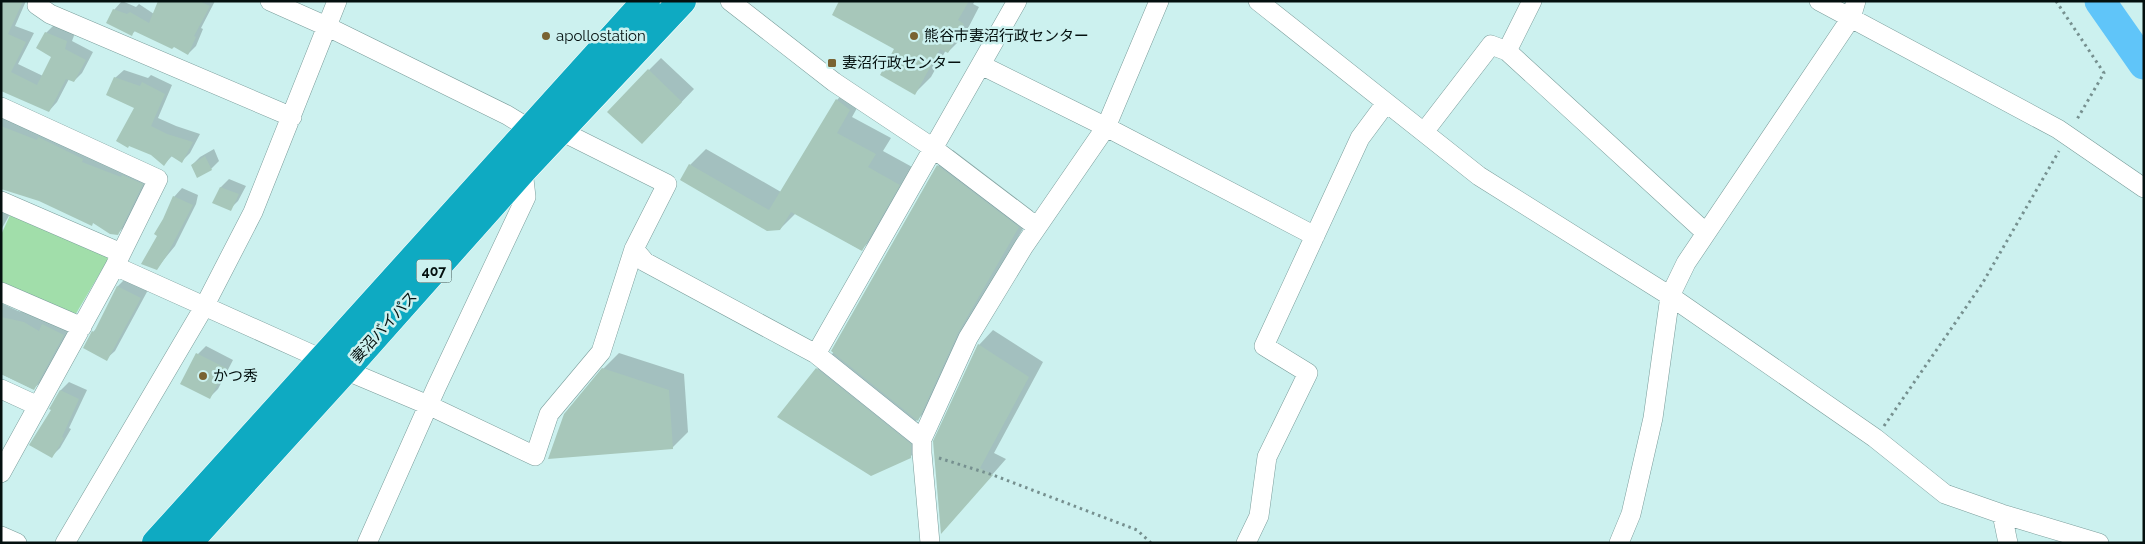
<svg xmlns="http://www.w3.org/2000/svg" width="2145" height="544" font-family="Raleway,'Noto Sans JP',sans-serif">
<rect width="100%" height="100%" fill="#ccf1ef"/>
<path fill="#a1deaa" d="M11,213L110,256L74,317L1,284V235Z"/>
<path fill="#0003" d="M3,1H26L15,26L34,33L18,64L43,76L52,57L46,33L54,25L75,33L72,41L93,52L82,73L74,81L69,79L57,102L49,111L1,88Z
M122,1L136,7L139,4L154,14L160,1H215L201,28L203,29L196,46L188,54L174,46L136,30L132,34L114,10Z
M841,1H975L973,4L979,7L964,36L948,52L946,50L931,77L915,93L896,49Z
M661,58L694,89L654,131L649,70Z
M124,70L148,78L151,75L172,85L158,118L176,126L200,134L190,153L182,161L173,155L164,164L136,107L115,78Z
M852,84L865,94L852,117L891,138L883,151L914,168L877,234L861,250L796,213L780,229L690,165L706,149L781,192L837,100Z
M1,112L150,176L126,225L118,233L1,181Z
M214,149L219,161L211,169L192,165L200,157Z
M953,150L1033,211L973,316L933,404L916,421L926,428V441L910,457L817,369L834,352L938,166Z
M229,179L246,186L238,201L230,209L214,202L221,187Z
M182,188L198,195L196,204L175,246L157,268L159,235L174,197Z
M1,210L10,214L1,230Z
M126,278L148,290L115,351L106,359L93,332L98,327L118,286Z
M1,303L18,311L33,314L46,322L51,317L71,327L42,381L33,389L1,374Z
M993,330L1043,362L994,453L1006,459L942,532L979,345Z
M206,346L233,360L218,389L210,397L198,354Z
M619,353L684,374L688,432L672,448L603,369Z
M69,382L87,390L69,428L71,429L60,448L52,456L53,409L61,390Z"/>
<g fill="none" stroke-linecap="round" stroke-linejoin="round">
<path stroke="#60c5f9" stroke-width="31" d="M2100,1L2144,64"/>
</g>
<path fill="#a7c7ba" d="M1,1H23L8,34L26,42L11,72L37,85L51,57L36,48L45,32L67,41L65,49L86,60L74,82L66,79L49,112L1,91Z
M158,1H199L210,6L194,36L196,37L188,55L174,47L172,49L134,31L132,36L106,23L113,9L127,14L130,12L149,23Z
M839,1H969L958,20L964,24L948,53L940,49L915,95L880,75L894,49L832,15Z
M648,69L682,102L642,144L607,112Z
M114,77L140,86L142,82L165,94L151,126L167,134L193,142L182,163L171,156L164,166L151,155L129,146L128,148L116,141L134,108L106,95Z
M836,99L850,110L837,133L876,154L868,167L900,185L862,251L791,212L780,230L767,231L680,180L689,164L769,210Z
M1,126L37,140L38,137L83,159L82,162L121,177L122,175L143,184L118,235L110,234L93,223L92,226L39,201L1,189Z
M205,156L212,170L197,178L191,165Z
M937,165L1019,227L958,333L918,421L831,351Z
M220,187L239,194L231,211L212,203Z
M173,196L193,205L167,255L157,270L141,264L157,236L154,234L163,219Z
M117,286L141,298L107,361L83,348L92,331L94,332Z
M1,317L24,322L39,331L42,324L64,335L34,390L1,374Z
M978,344L1029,377L980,468L993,475L941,534L933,441Z
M196,353L226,368L210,399L180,384Z
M602,368L669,390L673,449L548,459L564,414Z
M816,368L911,444V458L871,476L777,417Z
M60,390L79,399L62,437L64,438L52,458L29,445L51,410L49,409Z"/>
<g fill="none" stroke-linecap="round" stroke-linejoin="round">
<defs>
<path id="minor" d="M38,1L37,5L50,14L292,117
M270,1L326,26L507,115L530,129
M730,1L834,82L933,148L1037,227
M1258,1L1479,176L1670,296L1875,438L1945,494L2002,514L2099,543
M1819,1L2058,129L2144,188
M1507,51L1532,1
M981,65L1106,127L1315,236
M1,107L158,179L115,266L1,473
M1424,132L1491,45L1507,51L1706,233
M1,201L121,253
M634,249L645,262L816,354L922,439
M115,266L322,359
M1,292L82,327
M816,354L1017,1
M345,370L428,405L535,456L549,414L601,352L634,249L667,184L561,131
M1,389L38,406
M2002,514L2008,543
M1,536L17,543
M65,543L204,307L253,212L337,1
M367,543L436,388L526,197L523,170
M930,543L922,453V439L968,338L1024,246L1106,127L1159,1
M1246,543L1259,516L1267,457L1308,373L1264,346L1360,138L1386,103
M1619,543L1631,514L1653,418L1670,296L1686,263L1851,18L1856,1"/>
<path id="highway" d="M156,543L646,1
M188,543L345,370L523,170L682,1"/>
</defs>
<use href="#minor" stroke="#7a9d9b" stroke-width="20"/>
<use href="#highway" stroke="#fff" stroke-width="29"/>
<path stroke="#76908f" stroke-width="3" stroke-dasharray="2.5 4" stroke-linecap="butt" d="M2056,1L2104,73L2076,121
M1884,426L1982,284L2059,151
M939,458L993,475L1137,530L1151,543"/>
<use href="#minor" stroke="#fff" stroke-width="19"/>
<use href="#highway" stroke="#0eaac2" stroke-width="28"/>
</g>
<g fill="#796332" stroke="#ccf1ef" stroke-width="2">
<circle cx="546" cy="36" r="5"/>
<circle cx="914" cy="36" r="5"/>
<rect x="827" y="58" width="10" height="10" rx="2.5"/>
<circle cx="203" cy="376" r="5"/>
</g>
<g text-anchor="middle" stroke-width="5" stroke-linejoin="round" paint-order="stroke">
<rect fill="#ccf1ef" stroke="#405452" stroke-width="1" x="416.5" y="259.5" width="35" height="23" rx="4"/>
<g font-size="14" font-weight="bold" fill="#04100f">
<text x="434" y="276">407</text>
</g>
<g font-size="15" fill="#04100f" stroke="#ccf1ef" text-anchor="start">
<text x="556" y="41">apollostation</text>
<text x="924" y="41">熊谷市妻沼行政センター</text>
<text x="842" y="68">妻沼行政センター</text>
<text x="213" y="381">かつ秀</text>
</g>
<g font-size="15" fill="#04100f" stroke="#ccf1ef">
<text transform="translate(384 327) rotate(-48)" y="5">妻沼バイパス</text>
</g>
</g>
<rect width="2145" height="544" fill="none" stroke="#04100f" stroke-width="5"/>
</svg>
